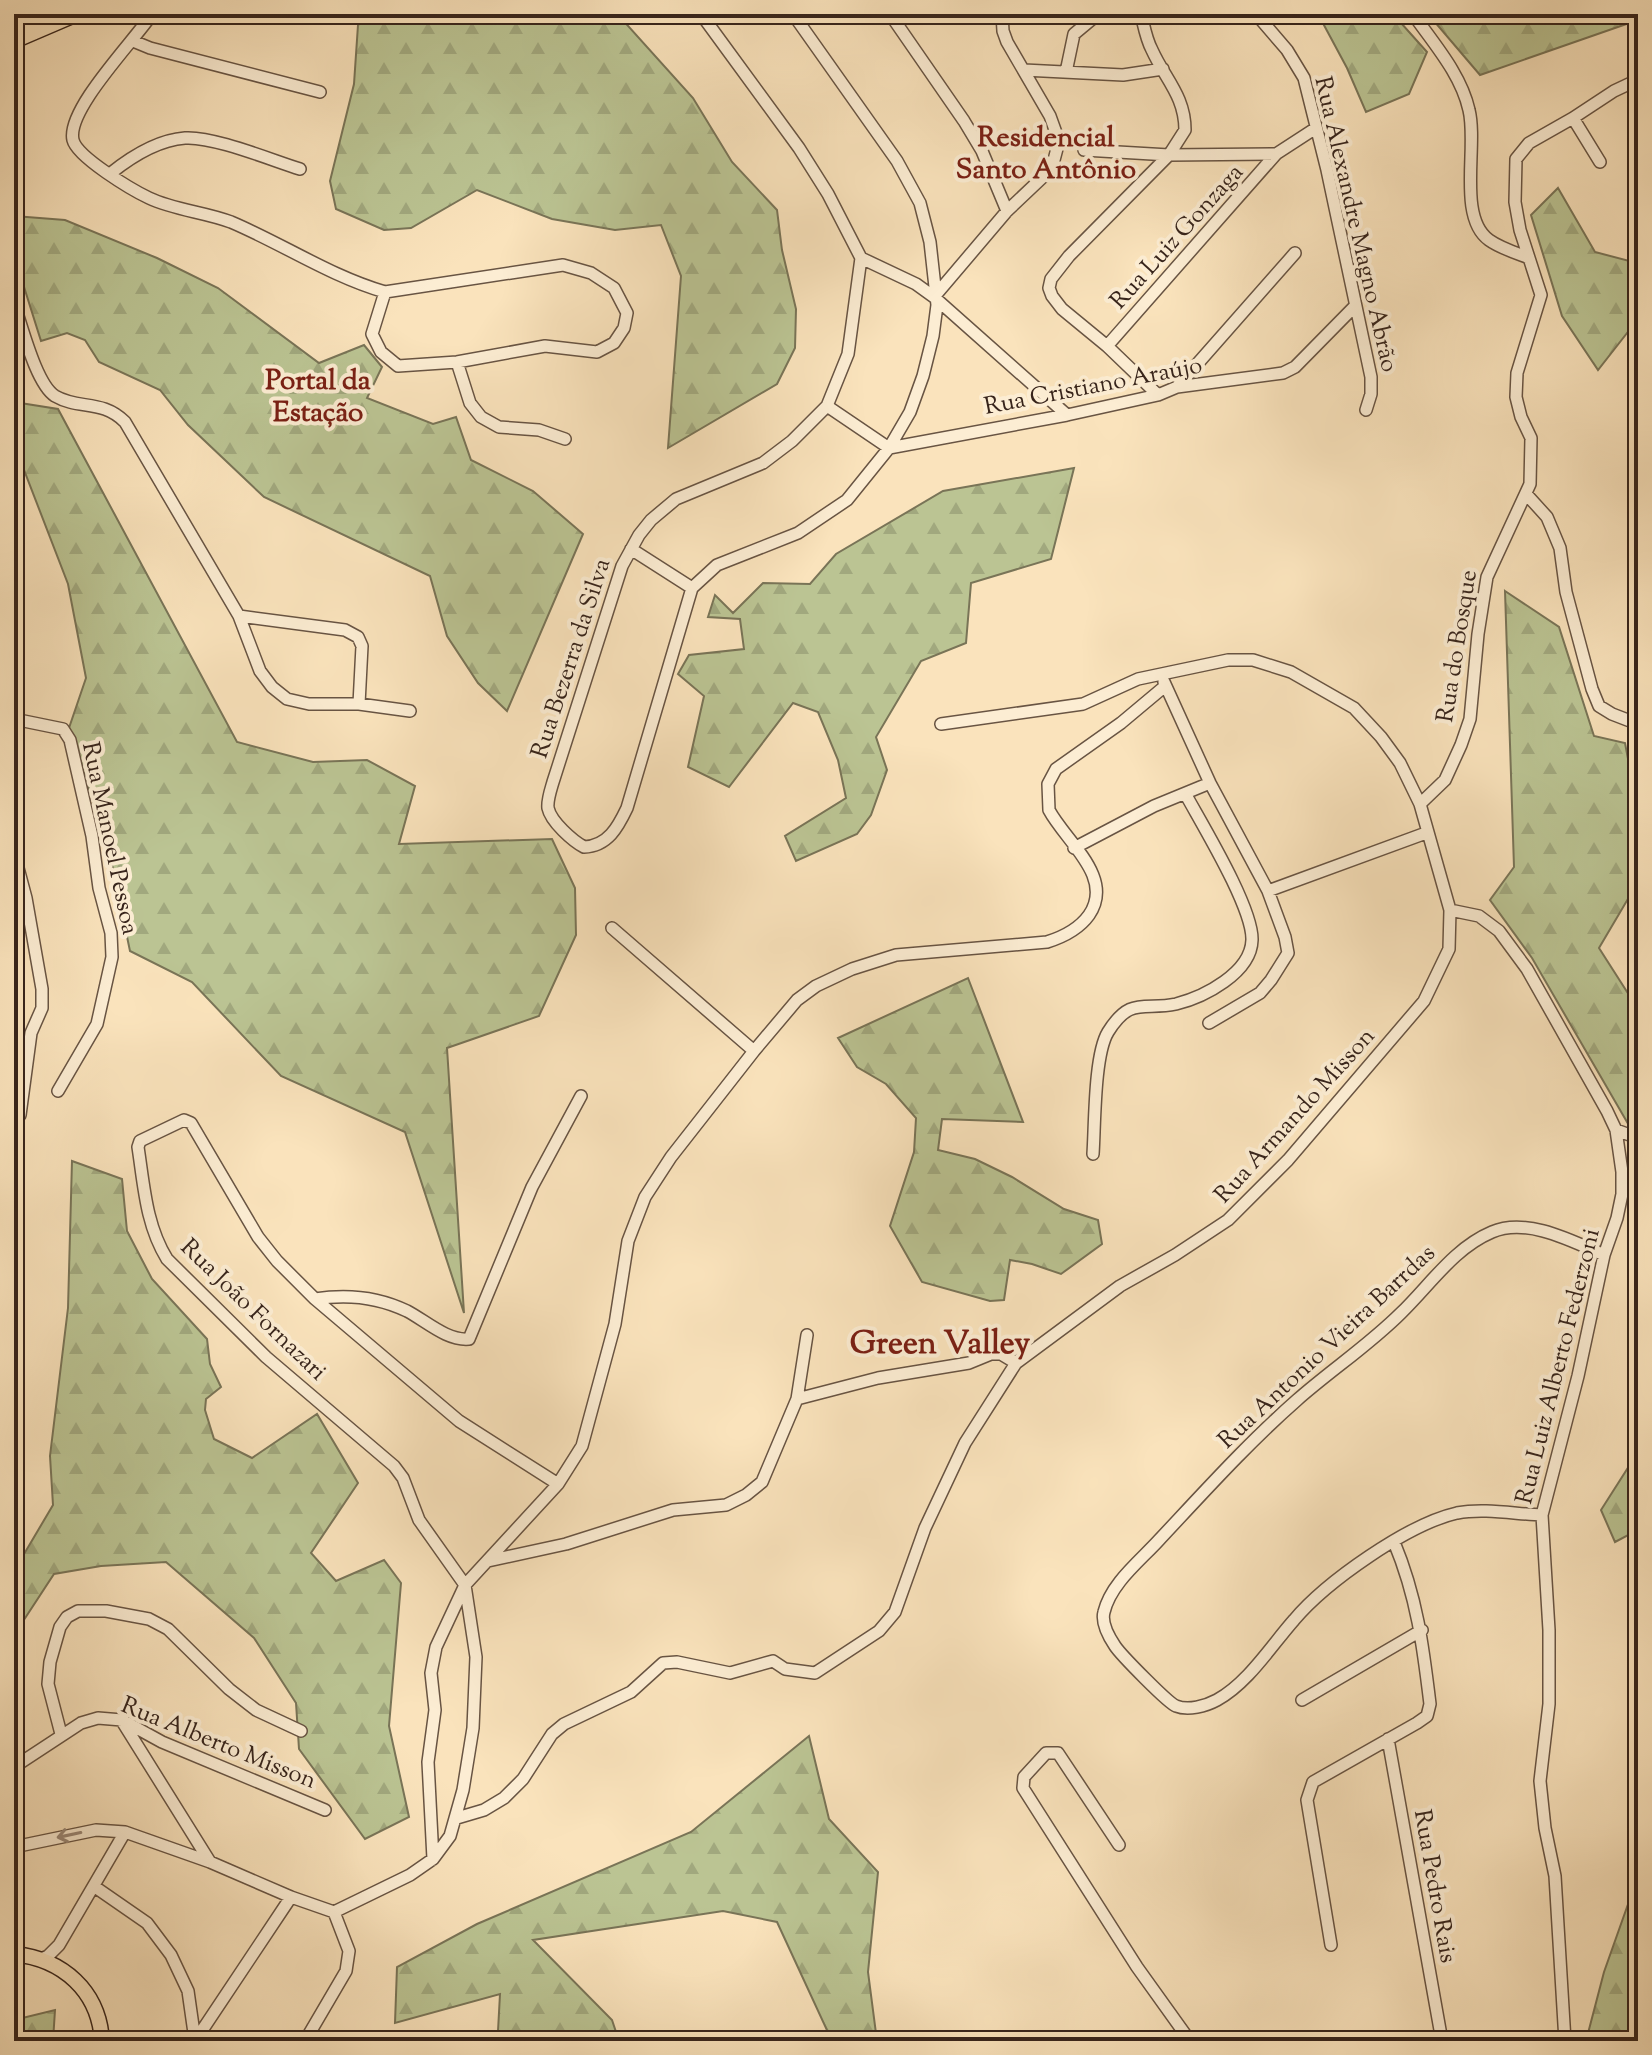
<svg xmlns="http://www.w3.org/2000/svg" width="1652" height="2055" font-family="'Sorts Mill Goudy',serif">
<defs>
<pattern id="forest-firs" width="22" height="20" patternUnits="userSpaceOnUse" patternTransform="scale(2)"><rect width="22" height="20" fill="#bbc493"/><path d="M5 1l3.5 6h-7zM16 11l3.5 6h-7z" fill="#a1a87e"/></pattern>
</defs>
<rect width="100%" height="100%" fill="#fae3bc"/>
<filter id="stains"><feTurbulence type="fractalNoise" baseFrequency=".0025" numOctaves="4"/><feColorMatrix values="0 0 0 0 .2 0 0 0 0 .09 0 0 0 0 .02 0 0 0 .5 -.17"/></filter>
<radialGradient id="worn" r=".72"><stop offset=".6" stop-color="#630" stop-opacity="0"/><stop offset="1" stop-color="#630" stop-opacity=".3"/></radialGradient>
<path fill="url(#forest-firs)" stroke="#797457" stroke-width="2" d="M377,14H612L621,18L693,98L732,162L777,210L782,250L796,309L795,348L777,384L668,448L681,276L661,225L615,230L552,219L477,190L411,228L384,230L336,209L330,181L354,84L358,25Z
M1318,14H1398L1401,23L1427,52L1409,94L1366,112L1347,68Z
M1428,14H1638V20L1480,75Z
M1558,188L1595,252L1633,262L1638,259V319L1598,370L1562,316L1531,215Z
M14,216L65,220L157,258L218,288L319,363L364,345L382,367L367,398L433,424L456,417L471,460L533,491L583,534L507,711L478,683L447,636L430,576L264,497L188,425L160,390L99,362L85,340L67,333L41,341L14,255Z
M14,402L58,409L237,742L313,762L367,760L415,786L399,844L552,839L575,888L576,935L539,1016L447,1048L464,1313L405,1132L281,1076L192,982L130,951L109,850L69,728L86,678L68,584L14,444Z
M1074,468L1051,559L971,583L966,643L921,661L876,737L887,770L871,815L857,834L796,861L785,836L846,798L838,760L818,712L793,703L729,787L688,767L704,696L678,674L689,655L744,649L740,619L708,617L715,595L733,613L763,583L810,584L836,554L943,491Z
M1505,591L1559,627L1594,736L1625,743L1636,801H1638V893L1632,892L1599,948L1638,1009V1094L1627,1122L1532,958L1490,900L1514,867Z
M968,978L1023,1122L942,1119L938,1150L975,1159L1012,1177L1064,1209L1098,1220L1102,1244L1061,1274L1032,1264L1010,1260L1004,1300L990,1301L922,1282L890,1226L914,1152L916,1118L886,1084L857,1067L838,1038Z
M72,1161L122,1179L127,1231L152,1279L207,1339L210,1364L221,1387L206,1399L205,1410L214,1439L252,1458L317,1414L358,1483L311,1553L336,1581L384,1560L401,1583L389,1726L409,1817L365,1839L299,1749L296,1703L254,1638L166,1562L101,1566L54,1574L16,1632L14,1671V1571L53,1505L50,1456L68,1308Z
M1638,1452V1530L1615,1542L1601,1510Z
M809,1736L829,1819L878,1872L868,1972L877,2041H832L777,1922L723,1911L533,1940L612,2020L619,2041H494L498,2031L500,1994L395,2023L397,1967L477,1924L691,1832Z
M1638,1876V2041H1586L1604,1972Z
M55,2010L53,2041H14V2020Z"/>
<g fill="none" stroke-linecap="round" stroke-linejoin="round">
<defs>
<path id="minor" d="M152,14C134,41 66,110 73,140C77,157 132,190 149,198C174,210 205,212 231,222C283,244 330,276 385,292L563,265L591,273L614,288L627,313L624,328L614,343L597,352L545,346L457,362L398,366L381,352L372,334L385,292
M701,14L799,148L828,194L861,258L848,354L827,406L792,441L763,463L676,499L651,520L639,535L622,566L553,782C551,789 547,800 548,808C551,822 573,841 584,847C608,846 618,827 627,808L692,588L717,565L798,533L847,500L889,448L910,412L923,376L933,336L937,305L930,242L920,203L897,161L793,14
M890,14L964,121L982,151L1007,211
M1141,14C1144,26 1146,39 1152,50C1165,79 1185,96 1185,130L1169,155L1069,256L1051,279L1049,288L1052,296L1062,309L1107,346L1158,395
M1256,14L1287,50L1304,78L1327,170L1371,377V394L1366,410
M1413,14C1434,44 1461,74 1469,110C1478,146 1457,217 1489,240C1500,248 1516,253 1529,258
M133,41L150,48L320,92
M1024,70L1123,75L1163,69
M1066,72L1074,34L1098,14
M1573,118L1600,162
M1084,150L1169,155L1276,154L1316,128
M111,173C131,157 158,140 185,138C213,136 271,160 300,169
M861,258L916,284L934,297L1067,415
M934,297L1007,211L1045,175L1054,160L1059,141L1050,116L1007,42L1003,31L1002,14
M14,304C22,326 36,384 55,396C79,410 102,399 125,422L239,616L260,671L272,687L287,699L309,704H359L410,711
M1107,346L1276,154
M457,362L470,403L481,417L499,427L539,430L565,439
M1177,387L1295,253
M827,406L889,448L1067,415L1158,395L1177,387L1283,373L1295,367L1355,306
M1527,495L1547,517L1560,548L1566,592L1592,689L1599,706L1612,714L1638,724
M631,549L692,588
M239,616L345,630L358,637L362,646L359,704
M1164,682L1210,783L1268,891L1285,937L1288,953L1271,980L1260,993L1209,1023
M14,719L63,729L70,740L92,836L99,888L111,933L112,957L97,1024L58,1091
M14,758V782
M1420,804L1445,780L1461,745L1470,719L1478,634L1487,577L1530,484L1531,438L1521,417L1516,397L1517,373L1541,295L1520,230L1515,202L1516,159L1529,143L1573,118L1614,91L1631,83L1638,85
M1074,848L1154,806L1210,783
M14,853L26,898L42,989V1008L31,1033L20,1115
M1268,891L1426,833
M1450,910L1479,916L1499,931L1527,969L1607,1111L1616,1130L1622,1172V1194L1617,1218L1604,1255L1578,1376L1542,1515L1549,1630V1704L1540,1781L1545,1828L1555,1876L1565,2041
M612,928L754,1051
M1616,1130L1638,1138
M1093,1154C1095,1125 1094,1055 1108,1032C1131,995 1145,1011 1176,1004C1204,997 1251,973 1252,940C1253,908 1203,826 1186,795
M315,1299L277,1261L258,1237L191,1123L184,1120L140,1141L138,1147C144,1186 146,1225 167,1259L266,1357L394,1466L403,1478L419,1520L465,1585L476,1657L473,1728L463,1790L450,1836L433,1859L410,1875L334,1912
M797,1399L878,1378L969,1363L991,1354H1001L1016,1363
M558,1484L459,1421L315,1299C346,1294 378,1297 407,1311C426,1321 447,1341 469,1339L532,1187L581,1096
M1542,1515C1515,1514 1484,1508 1457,1513C1408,1524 1326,1582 1294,1620C1271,1646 1248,1683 1217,1700C1206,1706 1188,1711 1176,1706C1168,1703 1121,1655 1115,1646C1109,1637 1101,1623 1104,1612C1111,1583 1140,1561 1159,1540C1204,1492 1248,1443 1297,1400C1331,1370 1369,1345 1401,1313C1430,1285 1454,1248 1492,1232C1527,1217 1572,1241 1604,1255
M488,1561L566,1544L673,1510L726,1505L746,1495L762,1482L797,1399L807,1335
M1302,1700L1422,1630
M122,1721L210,1862
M61,1734L48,1684L50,1662L60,1627L67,1617L78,1611H106L149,1619L168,1629L229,1689L256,1710L301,1731
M1388,1739L1442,2041
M14,1767L81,1723L98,1718L122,1720L162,1742L325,1810
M457,1818L484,1810L504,1798L523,1779L552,1734L564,1724L631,1692L663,1663L677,1662L730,1673L773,1661L785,1669L815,1673L879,1631L895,1612L925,1528L965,1443L1016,1363L1120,1286L1175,1255L1228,1220L1288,1160L1424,1001L1449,949L1450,910L1420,804L1400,763L1381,737L1354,708L1291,672L1253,660H1228L1138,679L1083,704L941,724
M1119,1845L1058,1753H1046L1024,1777L1023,1788L1137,1967L1190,2041
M14,1847L96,1830L125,1832L210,1862L291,1897L334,1912L349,1951L346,1971L305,2041
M433,1859L428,1762L435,1710L431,1673L436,1647L465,1585L558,1484L582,1446L615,1324L628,1241L645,1197L671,1157L754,1051L797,1000L816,986L852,969L896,955L1047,942C1063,937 1079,929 1089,915C1115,877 1066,842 1049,810L1048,784L1056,769L1121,723L1164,687
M95,1887L147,1923L171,1955L188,1991L195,2040
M1331,1945L1307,1800L1313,1782L1417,1723L1427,1716L1430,1704C1423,1646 1417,1597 1394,1542
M39,1960L48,1956L59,1945L125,1832
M195,2041L291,1897"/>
<path id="major" d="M14,27L40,14
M14,41L77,14
M14,1954C63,1959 99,1991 102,2041"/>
</defs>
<use href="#minor" stroke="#685443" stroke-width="14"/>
<use href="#major" stroke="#37241b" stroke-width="17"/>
<use href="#minor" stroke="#fcedd3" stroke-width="11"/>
<use href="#major" stroke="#fae3bc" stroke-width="14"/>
</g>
<defs><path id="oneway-shaft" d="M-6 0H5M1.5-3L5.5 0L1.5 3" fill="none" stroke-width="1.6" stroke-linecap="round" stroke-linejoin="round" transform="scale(2)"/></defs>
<use stroke="#9a8877" href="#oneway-shaft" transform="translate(69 1835) rotate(168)"/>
<g text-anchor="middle" stroke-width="8" stroke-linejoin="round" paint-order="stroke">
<g font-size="24" fill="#37241b" stroke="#fcedd3">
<text transform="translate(1357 224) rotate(77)" y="8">Rua Alexandre Magno Abrão</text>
<text transform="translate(1176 236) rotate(-48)" y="8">Rua Luiz Gonzaga</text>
<text transform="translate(1093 385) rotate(-11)" y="8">Rua Cristiano Araújo</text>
<text transform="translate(1456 646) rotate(-81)" y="8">Rua do Bosque</text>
<text transform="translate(570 658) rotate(-72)" y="8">Rua Bezerra da Silva</text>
<text transform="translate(111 838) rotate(78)" y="8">Rua Manoel Pessoa</text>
<text transform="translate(1294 1115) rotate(-48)" y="8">Rua Armando Misson</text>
<text transform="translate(254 1309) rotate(44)" y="8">Rua João Fornazari</text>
<text transform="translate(1326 1346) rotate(-43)" y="8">Rua Antonio Vieira Barrdas</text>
<text transform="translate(1557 1366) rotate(-76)" y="8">Rua Luiz Alberto Federzoni</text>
<text transform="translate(219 1742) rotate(22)" y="8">Rua Alberto Misson</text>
<text transform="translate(1436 1886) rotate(80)" y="8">Rua Pedro Rais</text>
</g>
<g font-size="28" font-weight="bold" fill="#7a1f14" stroke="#fcedd3">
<text x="1046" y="146">Residencial<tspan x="1046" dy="32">Santo Antônio</tspan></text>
<text x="318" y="389">Portal da<tspan x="318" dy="32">Estação</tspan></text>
</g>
<g font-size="32" font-weight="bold" fill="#7a1f14" stroke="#fcedd3">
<text x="940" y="1353">Green Valley</text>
</g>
</g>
<rect width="1652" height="2055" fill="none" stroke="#fae3bc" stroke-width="48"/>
<rect x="16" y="16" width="1620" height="2023" fill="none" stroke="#37241b" stroke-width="4"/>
<rect x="24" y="24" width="1604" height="2007" fill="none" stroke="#37241b" stroke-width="2"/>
<rect width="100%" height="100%" filter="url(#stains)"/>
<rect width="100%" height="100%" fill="url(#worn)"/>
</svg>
